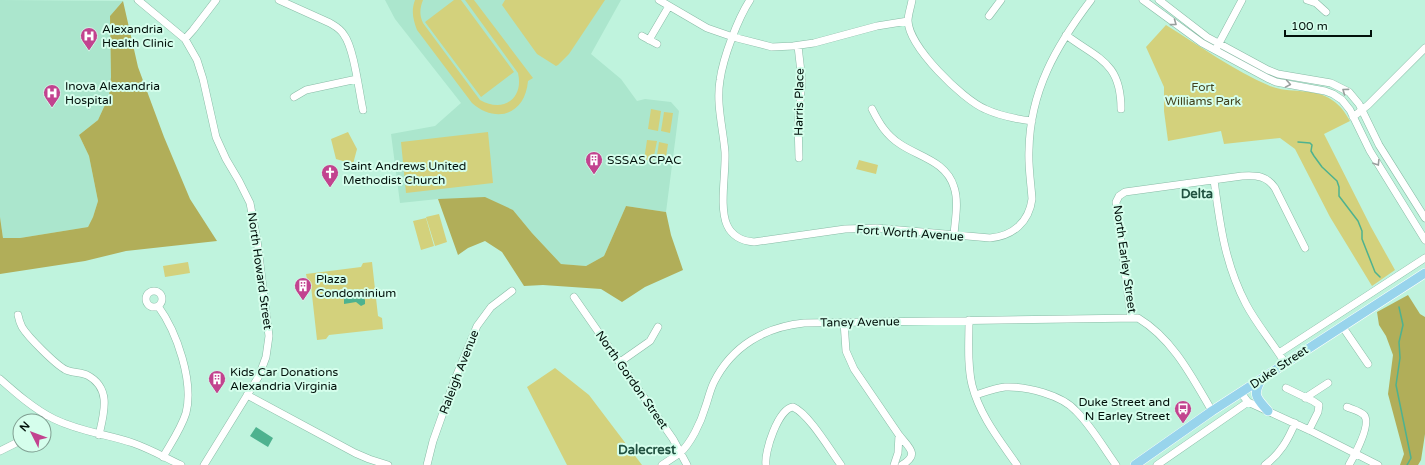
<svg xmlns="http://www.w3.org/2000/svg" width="1425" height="465" font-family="'Varela Round',sans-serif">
<rect width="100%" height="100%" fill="#bff3dd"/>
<path fill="#abe6cd" d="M0,0L123,1L110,16L111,77L109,96L98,120L79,135L89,156L98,201L93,217L88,227L20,238H3L0,217Z
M385,0H621L591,54L621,79L637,101L645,99L671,102L679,111L666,212L626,206L604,256L586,266L561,264L532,233L513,210L438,199L400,203L391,134L435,126L461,103L395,19Z"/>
<path fill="#d3d17c" d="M415,0H423C420,8 419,14 423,23L480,100C503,113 524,99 518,73L465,0H474L533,78L528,81C525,115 496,124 472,103L417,30C413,19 411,11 415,0Z
M454,0H461L514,72L481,97L425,22Z
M505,0H605L569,54L558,65L556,66L537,54L502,5Z
M1166,25C1200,46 1233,70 1270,86C1289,94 1314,87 1332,100C1340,105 1345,112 1350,121L1324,134L1371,227L1395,270L1372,286L1330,217L1295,149L1280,138L1224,144L1221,131L1168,141L1164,111V87L1146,47Z
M651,109L661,111L658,131L648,129Z
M664,112L673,113L670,133L661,131Z
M348,132L357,149L353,164L336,159L331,139Z
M488,132L493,183L406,193L401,142Z
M647,140L657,141L653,161L644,160Z
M659,142L668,144L665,163L656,162Z
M859,160L878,165L876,174L856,169Z
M439,214L447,242L435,246L426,217Z
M426,218L434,246L421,250L413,221Z
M188,262L190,273L165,277L163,266Z
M372,262L378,316L382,318L383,329L329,335L326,339L317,340L311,286L308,284L306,274L361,267L363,263Z
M555,368L589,395L642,465H567L527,387Z"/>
<path fill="#b1ae59" d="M123,1L138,67L164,137L190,199L217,241L126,251L85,261L0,274V217L3,238H20L88,227L93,217L98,201L89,156L79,135L98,120L109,96L111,77L110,16Z
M485,197L513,210L532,233L561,264L586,266L604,256L626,206L666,212L671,235L683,270L645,287L622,302L601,289L543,285L524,286L502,252L485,241L468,248L458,255L438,199Z
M1408,295L1420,314L1425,317V434L1421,460L1418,465H1400L1404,454L1388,394L1393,355L1386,336L1379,325L1377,312Z"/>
<path fill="#4eb28f" d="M343,293L347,296L356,295L357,299L359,297H363L365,300V304L361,306L356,302L344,304V299L340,296Z
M256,427L273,438L268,447L250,436Z"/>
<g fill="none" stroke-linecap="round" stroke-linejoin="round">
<path stroke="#4eb28f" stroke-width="1.5" d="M1298,142L1310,143L1312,145L1311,151L1314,156L1322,167L1337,181L1339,187V196L1358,221L1362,231V239L1375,272L1380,277
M1399,307L1403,325L1399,342L1400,358L1396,385L1411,458L1407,465"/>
<defs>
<path id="minor" d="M138,0L185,39L197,60L203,79L216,137L226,159L239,181L250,203L257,240L269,336L266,357L259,376L204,465
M279,0L330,23C335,26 341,29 344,35C354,48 359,92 363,110
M659,0L707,28L733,37L772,47L793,46L814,43L877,26L908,21
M750,0C738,18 723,58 720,80C716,104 723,128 725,152C726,174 719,207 727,225C732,236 742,241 754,242L845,229L877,228L990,238C1013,236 1029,222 1032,199C1031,183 1028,166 1029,150C1030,91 1056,46 1091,0
M912,0C911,7 908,14 908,21C909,47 962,99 985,109C1000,116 1016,119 1032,121
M1143,0L1202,43L1267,78L1276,82L1325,91L1333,94L1342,100L1350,110L1370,151L1425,240
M1159,0L1207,37L1268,70L1278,74L1331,83L1349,92L1359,104L1379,145L1425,218
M1307,0L1316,3L1326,12
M989,16L1001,0
M1066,35C1098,59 1121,62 1121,109
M642,36L657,44
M185,39L193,30L216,0
M649,40L669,6
M798,46L802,81L798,122L799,158
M1217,47L1242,0
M294,97L306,90L357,79
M872,109C879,123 886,135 900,144C919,157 946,161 954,187C959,202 955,220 954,235
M1353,117L1368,105L1425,48
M1214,180C1220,225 1225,264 1246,304C1257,325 1273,343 1285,363
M146 299a8 8 0 1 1 16 0a8 8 0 1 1-16 0Z
M574,297L673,439L687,465
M158,306C177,332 194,382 186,413C181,429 171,443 163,457
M18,315C19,320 20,323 22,327C28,337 56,365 66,370C73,373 80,372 87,375C112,388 104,413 99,435
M1131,318L1116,202L1119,196L1125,192L1242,176C1257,175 1267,176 1275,188L1305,248
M969,320C969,341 967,364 972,385C980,416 999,439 1017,465
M844,322L846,351L854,369L899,435L898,453L894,465
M1342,326L1368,364
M1279,353L1425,258
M620,362L650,341L658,327
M0,379C17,394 34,409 54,419C81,432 106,434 133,443C150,449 166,458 181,465
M1286,388L1313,401L1319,405L1318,412L1309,430
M1241,393L1248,402L1309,430L1378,465
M247,395L355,453L369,459L388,465
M976,395C985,392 995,388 1005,387C1026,386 1062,395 1076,411C1092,427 1103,447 1116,465
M1305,398L1328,383
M1347,407C1352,409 1360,411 1364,415C1372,424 1354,456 1349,465
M41,421L44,414
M899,435C909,448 920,454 902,465
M0,451L20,441
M427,465L433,441L455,379L477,326L491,307L512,291
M662,465C668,461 674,457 680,453C691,443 701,422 705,408C708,400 710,390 714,382C732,346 765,327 804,323L1138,318C1173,339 1192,377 1212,411
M766,465C764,452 778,409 793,407C809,414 830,450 841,465
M1157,465L1248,402
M1265,465C1280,454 1288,440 1295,423"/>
<path id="major" d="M1261,380C1252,396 1257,398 1268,411
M1135,465L1212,411L1425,273"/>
</defs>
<use href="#minor" stroke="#89bba6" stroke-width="8"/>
<use href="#major" stroke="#fff" stroke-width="10"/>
<use href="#minor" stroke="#fff" stroke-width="7"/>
<use href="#major" stroke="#98d4ec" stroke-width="9"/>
</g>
<defs><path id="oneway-chevron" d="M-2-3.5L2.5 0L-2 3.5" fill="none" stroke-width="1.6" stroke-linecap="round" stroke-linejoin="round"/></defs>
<g stroke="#999f9d">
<use href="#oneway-chevron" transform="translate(1174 23) rotate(36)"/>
<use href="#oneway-chevron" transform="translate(1288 84) rotate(10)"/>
<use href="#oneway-chevron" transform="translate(1345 91) rotate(-144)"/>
<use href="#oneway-chevron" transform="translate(1377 163) rotate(58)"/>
</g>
<defs>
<symbol id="hospital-pin" viewBox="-11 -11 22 30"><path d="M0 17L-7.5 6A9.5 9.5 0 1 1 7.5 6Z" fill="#c2438f" stroke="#d5feec"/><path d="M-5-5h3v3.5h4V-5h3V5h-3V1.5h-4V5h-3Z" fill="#fff"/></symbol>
<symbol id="building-pin" viewBox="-11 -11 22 30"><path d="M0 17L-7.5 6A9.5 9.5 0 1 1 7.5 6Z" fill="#c2438f" stroke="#d5feec"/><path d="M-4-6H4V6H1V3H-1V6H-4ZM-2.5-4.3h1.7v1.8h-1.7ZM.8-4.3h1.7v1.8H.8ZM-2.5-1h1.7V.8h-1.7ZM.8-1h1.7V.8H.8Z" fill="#fff"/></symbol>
<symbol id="church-pin" viewBox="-11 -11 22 30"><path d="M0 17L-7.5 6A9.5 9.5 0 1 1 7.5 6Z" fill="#c2438f" stroke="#d5feec"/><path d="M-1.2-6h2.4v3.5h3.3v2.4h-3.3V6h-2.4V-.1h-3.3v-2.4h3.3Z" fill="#fff"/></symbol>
<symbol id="bus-pin" viewBox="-11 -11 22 30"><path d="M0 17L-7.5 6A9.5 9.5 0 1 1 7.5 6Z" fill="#c2438f" stroke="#d5feec"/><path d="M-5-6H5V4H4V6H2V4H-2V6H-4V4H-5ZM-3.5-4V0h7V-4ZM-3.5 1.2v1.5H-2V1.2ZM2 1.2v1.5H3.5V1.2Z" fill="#fff"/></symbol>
</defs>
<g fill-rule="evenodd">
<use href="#hospital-pin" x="79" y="26" width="20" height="27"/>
<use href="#hospital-pin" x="42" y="83" width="20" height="27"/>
<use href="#building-pin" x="584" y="150" width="20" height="27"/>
<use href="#church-pin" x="320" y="163" width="20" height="27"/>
<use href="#building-pin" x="293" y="276" width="20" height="27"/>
<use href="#building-pin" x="207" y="369" width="20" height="27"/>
<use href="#bus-pin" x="1173" y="399" width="20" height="27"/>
</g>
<g text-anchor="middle" stroke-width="4" stroke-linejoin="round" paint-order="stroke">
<g font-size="12" fill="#01100a" stroke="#d5feec" text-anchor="start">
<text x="102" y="33">Alexandria<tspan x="102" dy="14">Health Clinic</tspan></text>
<text x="65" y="90">Inova Alexandria<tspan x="65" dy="14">Hospital</tspan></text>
<text x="607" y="164">SSSAS CPAC</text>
<text x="343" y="170">Saint Andrews United<tspan x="343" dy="14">Methodist Church</tspan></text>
<text x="316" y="283">Plaza<tspan x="316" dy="14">Condominium</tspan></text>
<text x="230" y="376">Kids Car Donations<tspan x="230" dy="14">Alexandria Virginia</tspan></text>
<text x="1170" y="406" text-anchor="end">Duke Street and<tspan x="1170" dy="14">N Earley Street</tspan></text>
</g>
<g font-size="12" fill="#42411c" stroke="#d5feec">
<text x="1203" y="91">Fort<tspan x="1203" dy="14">Williams Park</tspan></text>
</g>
<g font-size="12" fill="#01100a" stroke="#d5feec">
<text transform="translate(799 102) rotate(-89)" y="4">Harris Place</text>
<text transform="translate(910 233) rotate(4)" y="4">Fort Worth Avenue</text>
<text transform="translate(1125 259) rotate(82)" y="4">North Earley Street</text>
<text transform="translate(260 271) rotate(82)" y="4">North Howard Street</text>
<text transform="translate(860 322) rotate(-1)" y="4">Taney Avenue</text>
<text transform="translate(1279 367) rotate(-34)" y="4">Duke Street</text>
<text transform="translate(459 372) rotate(-69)" y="4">Raleigh Avenue</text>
<text transform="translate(632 380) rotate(55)" y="4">North Gordon Street</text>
</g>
<g font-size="13" font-weight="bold" fill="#205140" stroke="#d5feec">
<text x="1197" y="198">Delta</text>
<text x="647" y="454">Dalecrest</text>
</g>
</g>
<g transform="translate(32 433) rotate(312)"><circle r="19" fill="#d5feec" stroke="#809f92"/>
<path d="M0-3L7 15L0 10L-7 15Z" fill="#c2438f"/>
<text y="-6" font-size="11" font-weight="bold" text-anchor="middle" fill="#01100a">N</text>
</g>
<path d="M1285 30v6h86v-6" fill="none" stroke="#01100a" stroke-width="2"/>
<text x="1291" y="30" font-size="12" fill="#01100a" stroke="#d5feec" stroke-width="3" paint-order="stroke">100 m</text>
</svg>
